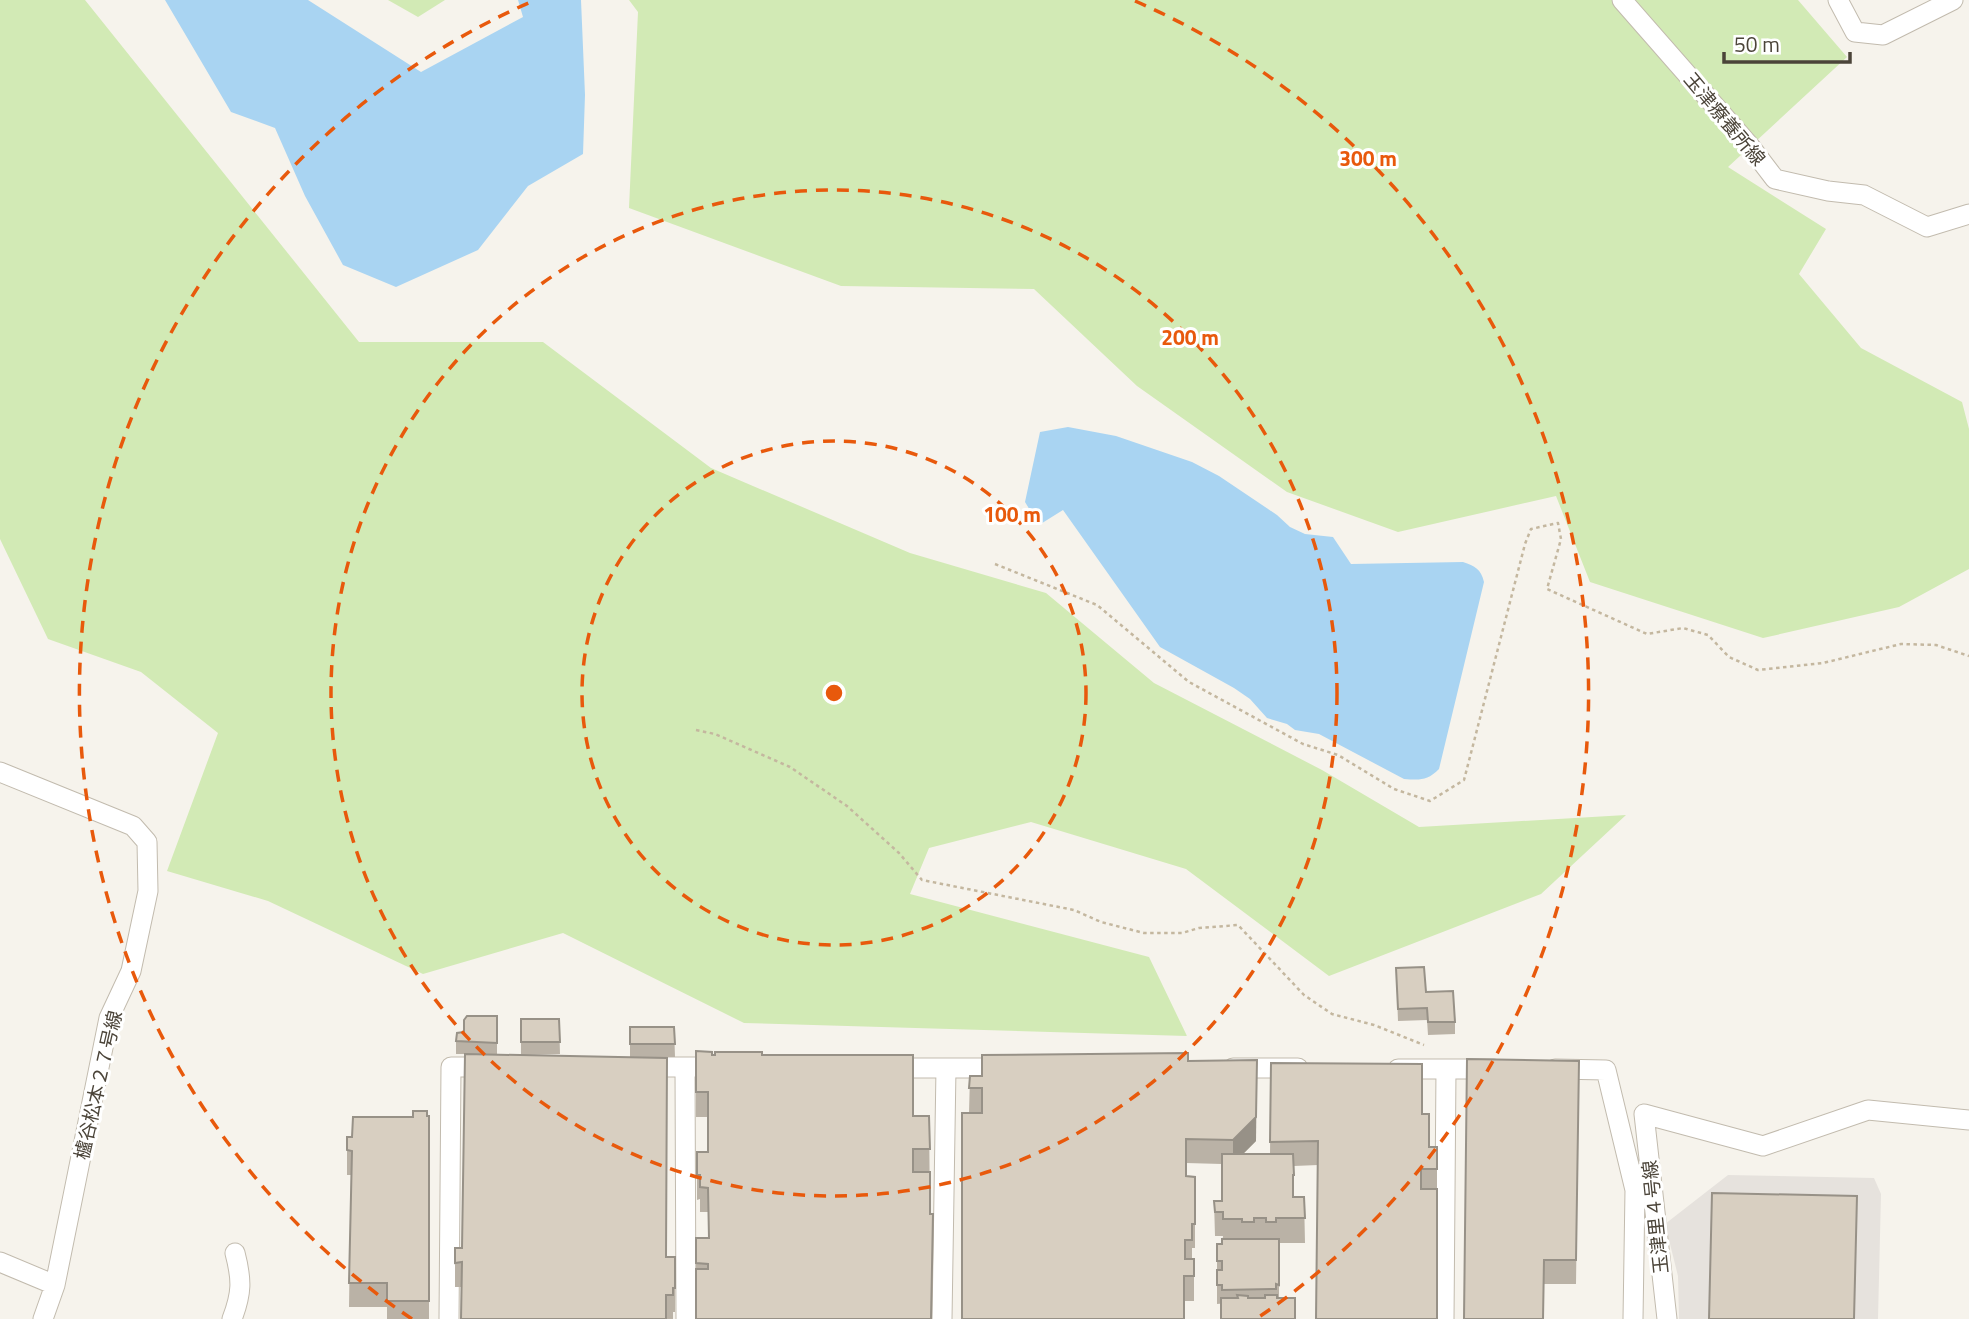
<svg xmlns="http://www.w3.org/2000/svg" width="1969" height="1319" font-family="'Titillium Web','Noto Sans JP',sans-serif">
<rect width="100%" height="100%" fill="#f6f3ec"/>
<path fill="#e6e2dd" d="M1728,1175L1874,1178L1881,1194L1878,1319H1679L1678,1276L1665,1224Z"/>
<path fill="#d2eab5" d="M0,0H85L359,342H543L711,468L910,553L1046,593L1154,683L1322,770L1419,827L1626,815L1541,894L1329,976L1186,869L1031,822L929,848L910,894L1149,957L1187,1036L744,1023L563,933L423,974L268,901L167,871L218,733L141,672L48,639L0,539Z
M388,0H445L418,17Z
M629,0H1798L1847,57L1728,167L1826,229L1799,274L1861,348L1962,402L1969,429V569L1899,607L1763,638L1590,582L1556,496L1398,532L1287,492L1137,386L1034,289L841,286L629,208L638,12Z"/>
<path fill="#a9d4f2" d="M165,0H308L421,72L523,17L518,0H581L585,95L583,154L528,186L478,250L396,287L343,265L305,196L275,128L231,112Z
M1068,427L1116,436L1192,462L1219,476L1277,515L1290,527L1305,534L1333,537L1351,564L1463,562C1475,566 1481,569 1484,582L1439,769C1427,781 1420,780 1404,779L1319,734L1295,730L1287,724L1267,718L1250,699L1234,688L1160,647L1063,510L1039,525L1025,502L1040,432Z"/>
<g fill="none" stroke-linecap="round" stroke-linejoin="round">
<defs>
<path id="minor" d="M1622,0L1749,145L1775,179L1828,191L1864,195L1927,227L1969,214
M1838,0L1855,32L1883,35L1953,0
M0,772L133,826L147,842L148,891L131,971L109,1018L55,1285L43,1319
M642,1067H720
M685,1067L686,1319
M887,1068H1007
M1233,1068H1298
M1398,1069H1494
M1555,1069L1606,1070L1635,1190L1633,1319
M0,1262L55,1285
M232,1319C242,1293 242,1280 235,1253
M449,1319L451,1067H489
M942,1319L946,1068
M1444,1319L1446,1069
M1667,1319L1644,1114L1763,1146L1868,1110L1969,1120"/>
</defs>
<use href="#minor" stroke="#c2bbae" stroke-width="21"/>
<path stroke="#c4b79f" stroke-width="2.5" stroke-dasharray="3.5 3.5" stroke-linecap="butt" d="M995,564L1097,605L1189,682L1303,744L1338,755L1394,789L1430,801L1464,780L1525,544L1531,529L1558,523L1561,539L1547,589L1647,634L1683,628L1708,635L1729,657L1758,670L1823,663L1901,644L1936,645L1969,656
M696,730L715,734L790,767L847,806L899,853L922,880L1074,910L1101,922L1144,933H1182L1199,928L1238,925L1304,995L1332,1014L1374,1025L1424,1045"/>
<use href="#minor" stroke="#fff" stroke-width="19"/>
</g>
<path fill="#bab2a6" d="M1396,968L1426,992L1455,1022V1034L1428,1035L1427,1020L1398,1021Z
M497,1016V1054L666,1257H675V1312H673V1319H461V1287H455V1248H462L465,1054H456V1041L464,1032Z
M521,1019H559L560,1054L521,1055Z
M630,1027H674L675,1057H630Z
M696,1051L712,1055H762L913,1116H929L930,1214L696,1319V1238H709L708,1212H700V1199L697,1200V1152H708V1117H696Z
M1188,1061L1256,1141L1243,1154H1270L1271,1063L1422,1114L1429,1147H1437V1194L1318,1165L1294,1166V1197H1304L1305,1243H1279V1298L1217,1304V1244H1222L1223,1236H1215L1214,1201H1222V1164L1186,1163V1176L1195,1177V1248H1192V1259H1194V1301H1184L969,1113L970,1076Z
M1579,1061L1576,1284H1544L1464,1319Z
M427,1116H429V1319H387V1307H349L351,1175H347V1137H352Z"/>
<path fill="#979187" d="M1257,1060L1256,1141L1233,1164V1140Z"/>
<path fill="#d8cfc1" stroke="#979187" stroke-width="2" d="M1424,967L1426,992L1453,991L1455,1022H1428L1427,1008L1398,1009L1396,968Z
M467,1016H497V1043L456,1041L457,1033L464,1032V1020Z
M521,1019H559L560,1042H521Z
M630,1027H674L675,1044H630Z
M696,1051L712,1052V1055H715V1052H762V1055H913V1116H929L930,1149H913V1172H930V1214H933L931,1319H696V1269H708V1264L696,1263V1238H709L708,1188L700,1187V1175H697V1152H708V1092H696Z
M1188,1053V1061L1257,1060L1256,1117L1233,1140L1186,1139V1176L1195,1177V1224H1192V1240H1185V1259H1194V1276H1184V1319H962V1113H982V1088H969L970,1076H982V1055Z
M465,1054L667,1058L666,1257H675V1288H673V1295H666V1319H461L462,1262L455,1263V1248H462Z
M1467,1059L1579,1061L1576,1260H1544L1543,1319H1464Z
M1271,1063L1422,1064V1114H1429V1147H1437V1169H1421V1189H1437V1319H1316L1318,1141L1270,1142Z
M413,1111H427V1116H429V1301H387V1283H349L352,1151L347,1150V1137H352L353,1117H413Z
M1222,1154H1293L1294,1175H1293V1197H1304L1305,1218H1276V1222H1266V1218H1254V1222H1242V1219H1223V1212H1215L1214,1201H1222Z
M1712,1193L1857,1196L1854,1319H1709Z
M1222,1239H1279V1285L1276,1284V1289L1222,1290V1285H1217V1270H1222V1261H1217V1244H1222Z
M1237,1295L1248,1296V1298H1265V1295H1277V1298H1295V1319H1221V1298H1238Z"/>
<g fill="none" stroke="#e8590c" stroke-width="3.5" stroke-dasharray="12 9">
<circle cx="834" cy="693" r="252"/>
<circle cx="834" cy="693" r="503"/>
<path d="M412 1319A755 755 0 0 1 533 1M1135 1A755 755 0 0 1 1256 1319"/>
</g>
<g text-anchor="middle" stroke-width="6" stroke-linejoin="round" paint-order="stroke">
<g font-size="19" fill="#4b4439" stroke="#fff">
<text transform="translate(1725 119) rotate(50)" y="7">玉津療養所線</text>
<text transform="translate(98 1085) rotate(-77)" y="7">櫨谷松本２７号線</text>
<text transform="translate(1655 1217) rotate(-96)" y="7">玉津里４号線</text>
</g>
</g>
<circle cx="834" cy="693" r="10" fill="#e8590c" stroke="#fff" stroke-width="3.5"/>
<g font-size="21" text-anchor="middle" font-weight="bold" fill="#e8590c" stroke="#fff" stroke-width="6" stroke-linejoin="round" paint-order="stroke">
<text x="1368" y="166">300 m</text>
<text x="1190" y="345">200 m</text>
<text x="1012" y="522">100 m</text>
</g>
<path d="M1724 52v10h126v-10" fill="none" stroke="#4b4439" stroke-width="3.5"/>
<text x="1734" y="52" font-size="21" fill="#4b4439" stroke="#ffffff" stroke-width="5" paint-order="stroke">50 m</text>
</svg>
